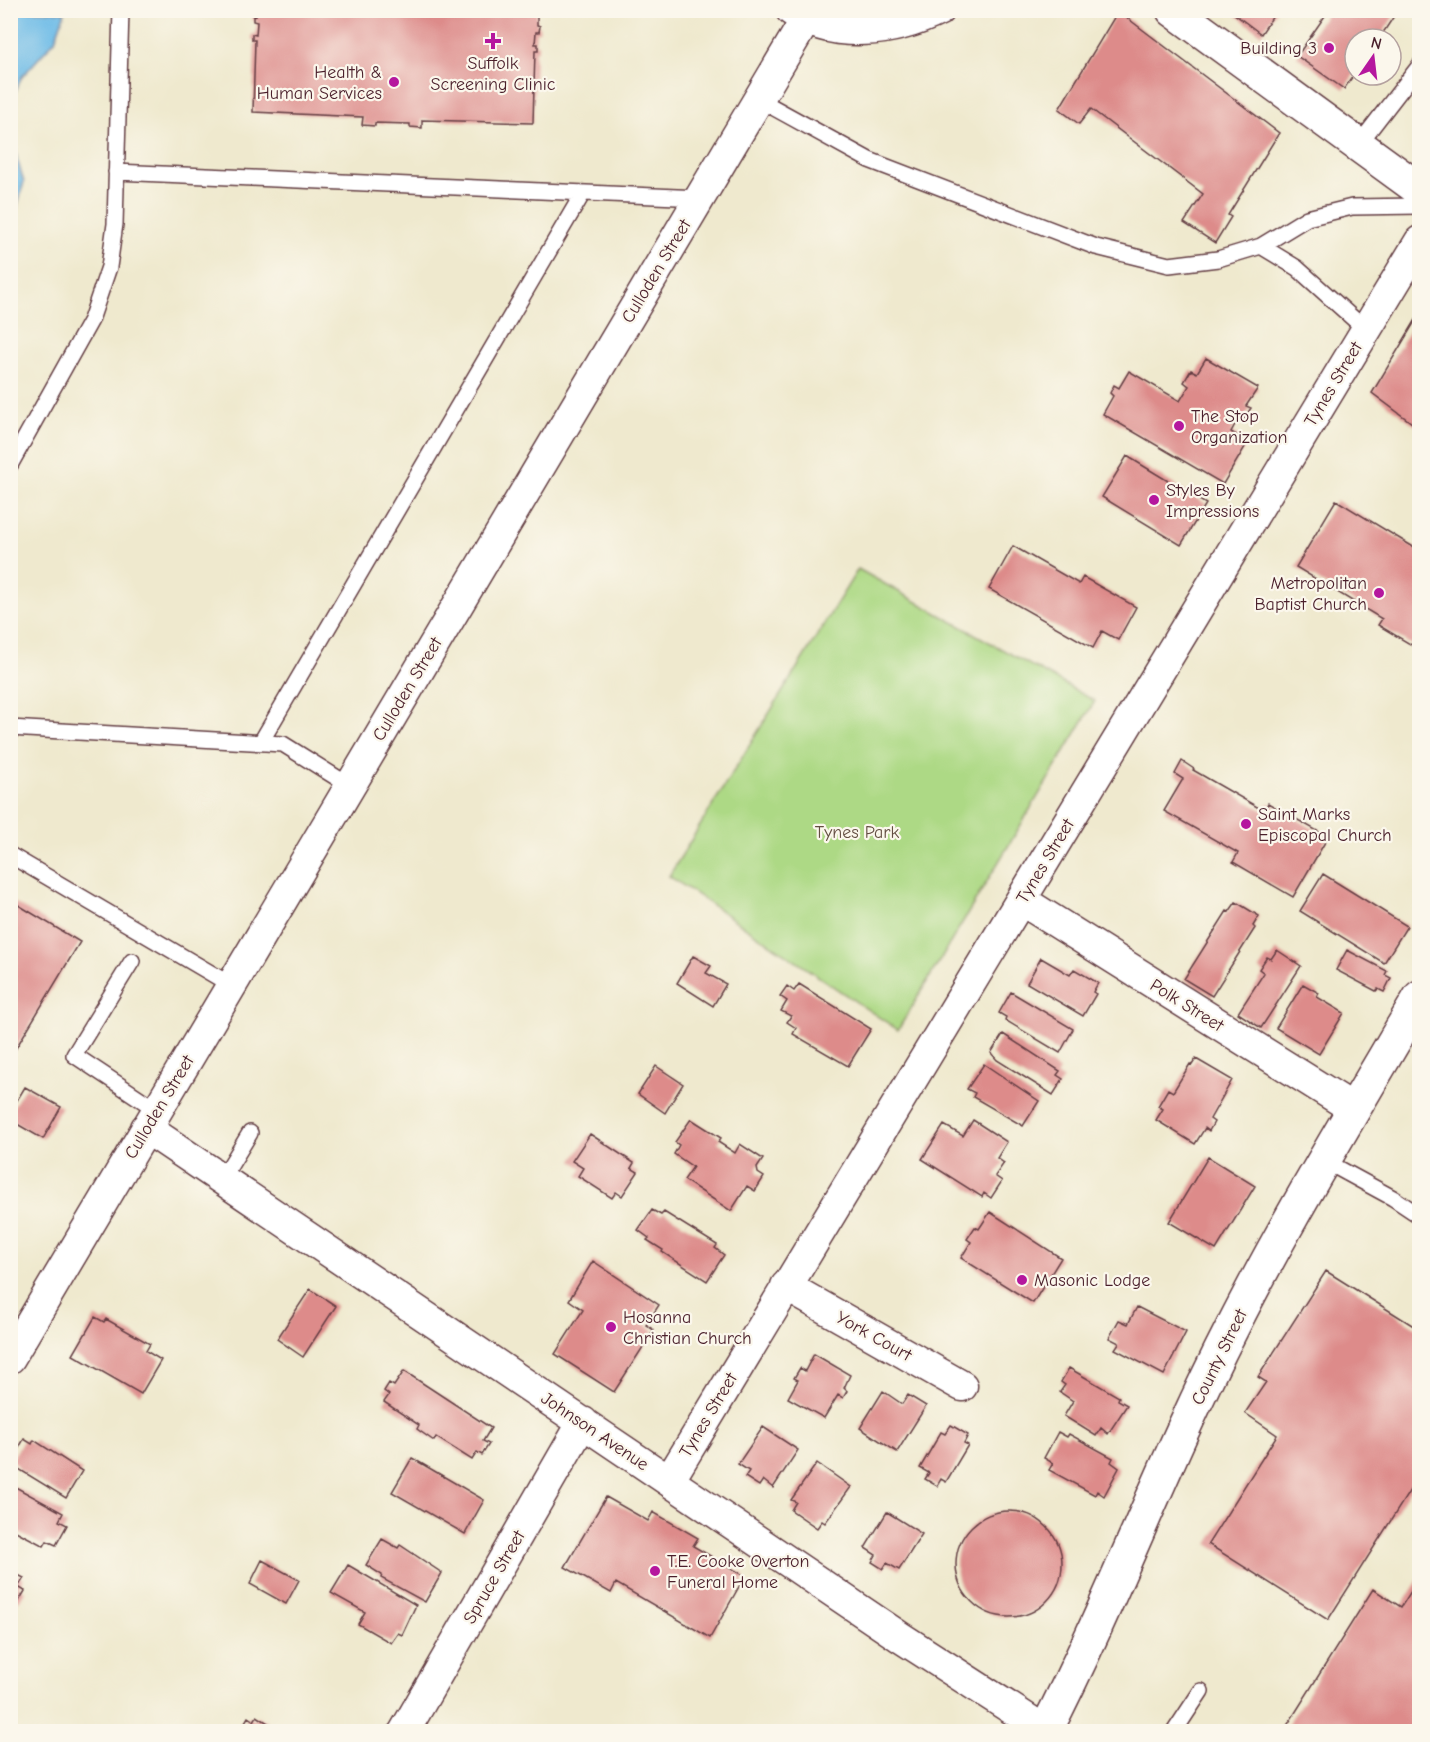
<svg xmlns="http://www.w3.org/2000/svg" width="1430" height="1742" font-family="'Comic Neue',sans-serif">
<rect width="100%" height="100%" fill="#fbf7ec"/>
<filter id="ink" filterUnits="userSpaceOnUse"><feTurbulence type="fractalNoise" baseFrequency=".0167" numOctaves="2"/><feDisplacementMap in="SourceGraphic" scale="12" xChannelSelector="R" yChannelSelector="G"/><feConvolveMatrix kernelMatrix="1 2 1 2 8 2 1 2 1" color-interpolation-filters="sRGB"/></filter>
<filter id="wash" filterUnits="userSpaceOnUse"><feTurbulence type="fractalNoise" baseFrequency=".008" numOctaves="4" result="noise"/><feDisplacementMap in="SourceGraphic" scale="24" xChannelSelector="R" yChannelSelector="G"/><feGaussianBlur stdDeviation="1.35" result="paint"/><feColorMatrix in="noise" values="0 0 0 0 0 0 0 0 0 0 0 0 0 0 0 0 0 1.4 0 .05"/><feComposite in="paint" operator="in"/></filter>
<g filter="url(#wash)">
<rect width="100%" height="100%" fill="#efe9ce"/>
<path fill="#add985" stroke="#7c7c58" stroke-width="1.5" d="M858,569L1095,701L898,1030L669,876Z"/>
<path fill="#6dbbe7" stroke="#5c6d89" stroke-width="1.5" d="M11,10L65,12L55,40L21,78L14,95L11,123L17,159L24,182L11,228Z"/>
<g id="blocks">
<path fill="#dd8b8a" d="M256,10H537V25L540,26L539,32H536L535,44H538V51H535L533,123L422,120V128L410,127V124L375,123V126L362,125L363,117L253,112L255,40H252V34L256,35L257,22L253,21V15L256,16Z
M1229,10H1277L1261,34Z
M1329,10H1398L1379,39H1355V73L1344,89L1297,56Z
M1118,11L1279,133L1228,215L1231,217L1215,243L1184,223L1203,194L1091,109L1079,124L1059,109Z
M1420,313V429L1372,393Z
M1206,358L1258,388L1246,406L1251,408L1243,420L1239,417L1231,432L1248,442L1223,484L1103,414L1113,396L1110,393L1114,385L1119,388L1129,371L1180,401L1189,386L1184,382L1191,370L1197,373Z
M1127,456L1206,504L1181,545L1102,497Z
M1336,500L1420,551V650L1378,625L1382,619L1296,567Z
M1013,546L1079,584L1083,577L1136,607L1118,640L1102,631L1093,648L989,589Z
M1182,761L1194,769L1193,770L1264,811L1268,803L1328,837L1293,897L1233,862L1238,853L1164,811L1183,779L1175,774Z
M1323,874L1407,926L1384,963L1300,911Z
M10,900L80,942L10,1058Z
M1236,902L1259,916L1253,926L1255,928L1212,996L1184,979L1227,911L1229,912Z
M1277,950L1301,966L1261,1028L1238,1013L1264,973L1259,969L1267,957L1271,959Z
M1347,950L1387,971L1385,975L1391,978L1384,992L1378,989L1376,991L1336,970Z
M693,956L711,966L706,973L726,984L713,1006L677,983Z
M1041,958L1070,975L1074,969L1098,983L1093,992L1096,994L1083,1016L1027,983Z
M799,984L871,1029L848,1066L793,1034L796,1028L787,1022L791,1016L781,1011L787,1001L780,996L787,986L794,991Z
M1303,984L1319,993L1317,997L1344,1013L1319,1054L1276,1028Z
M1011,992L1073,1029L1060,1053L1005,1020L1006,1017L999,1013Z
M1003,1034L1060,1071L1057,1075L1063,1079L1053,1095L997,1060L991,1053Z
M1196,1059L1232,1080L1210,1119L1214,1122L1209,1131L1205,1128L1195,1144L1156,1120L1163,1109L1158,1106L1168,1089L1173,1092L1190,1064L1192,1065Z
M984,1064L1039,1101L1023,1126L973,1097L975,1093L967,1089Z
M656,1066L683,1084L665,1113L638,1094Z
M25,1087L61,1107L43,1139L10,1120V1112Z
M691,1119L721,1138L718,1142L735,1153L740,1144L763,1159L757,1168L758,1173L764,1177L755,1191L747,1186L731,1211L684,1180L693,1167L674,1154L679,1145L675,1142Z
M973,1120L1007,1142L997,1158L1004,1163L995,1176L1002,1181L991,1198L984,1193L982,1197L922,1159L944,1125L963,1136Z
M590,1134L634,1163L631,1168L638,1172L622,1196L616,1192L612,1198L578,1176L583,1168L572,1161Z
M1208,1157L1255,1186L1216,1250L1169,1222Z
M652,1210L661,1215L664,1212L717,1245L715,1248L724,1255L707,1281L662,1252L663,1250L647,1240L649,1238L638,1230Z
M990,1212L1061,1258L1033,1303L961,1258L971,1242L967,1239L975,1227L979,1229Z
M593,1261L659,1305L646,1325L654,1330L614,1392L555,1354L583,1310L569,1300Z
M1326,1271L1420,1330V1481L1417,1479L1328,1620L1208,1544L1277,1435L1245,1413L1266,1382L1258,1377Z
M310,1289L336,1306L303,1357L277,1339Z
M1137,1307L1186,1332L1164,1375L1115,1349L1119,1343L1109,1338L1119,1320L1128,1324Z
M95,1317L104,1322L106,1319L150,1344L146,1351L161,1360L141,1394L73,1355Z
M814,1354L850,1375L844,1388L847,1391L843,1398L838,1395L824,1418L788,1398L798,1380L794,1378L800,1368L805,1371Z
M1069,1368L1119,1397L1118,1400L1127,1405L1108,1434L1101,1428L1096,1436L1064,1416L1073,1401L1060,1392L1065,1385L1061,1382Z
M404,1371L491,1428L483,1441L489,1444L482,1455L477,1452L472,1460L436,1437L434,1441L417,1429L419,1425L384,1402L389,1395L384,1391L389,1383L394,1386Z
M883,1391L902,1404L908,1395L926,1406L897,1452L860,1428Z
M951,1425L968,1435L964,1443L968,1445L946,1482L941,1479L937,1486L925,1479L929,1473L920,1468L941,1432L945,1434Z
M763,1427L798,1450L773,1488L763,1480L759,1486L745,1477L749,1471L738,1464Z
M1058,1432L1067,1437L1069,1434L1113,1458L1111,1462L1119,1468L1104,1496L1097,1491L1095,1495L1049,1470L1053,1463L1044,1458Z
M24,1439L32,1444L34,1440L82,1471L66,1498L17,1468L18,1466L11,1461Z
M412,1458L484,1500L465,1534L392,1492Z
M817,1463L851,1487L825,1523L822,1521L817,1528L791,1510L796,1502L791,1500Z
M10,1484L63,1513L59,1521L67,1525L56,1545L47,1541L44,1546L10,1528Z
M606,1497L648,1521L653,1512L698,1538L693,1546L745,1576L710,1638L616,1583L611,1593L565,1567Z
M956 1564a53 53 0 1 1 106 0a53 53 0 1 1-106 0Z
M887,1512L922,1534L899,1570L887,1563L883,1569L872,1562L876,1555L865,1548Z
M382,1539L398,1548L400,1545L442,1573L425,1602L381,1578L382,1575L366,1565Z
M262,1560L299,1580L286,1604L250,1584Z
M348,1565L416,1605L402,1635L398,1633L391,1643L358,1624L365,1612L331,1593Z
M10,1571L24,1578L18,1587L25,1591L19,1601L13,1597L10,1601Z
M1420,1577V1732H1283L1373,1589L1401,1607Z
M257,1716L282,1732H248L242,1727L248,1717L254,1721Z"/>
</g>
</g>
<g filter="url(#ink)">
<use href="#blocks" fill-opacity="0" stroke="#633d43" stroke-width="1.5"/>
<g fill="none" stroke-linecap="round" stroke-linejoin="round">
<defs>
<path id="lane" d="M758,99L869,160L1096,247L1169,265L1218,259L1261,246L1307,218L1352,207L1420,206
M1359,144L1420,65
M116,172L700,198
M1261,246L1297,268L1366,330
M10,465L91,320L109,267L115,224L121,10
M10,728L283,744L350,786
M261,742L583,193
M10,855L231,985
M132,961L74,1055L157,1110
M1325,1161L1393,1198L1420,1216
M222,1179L250,1133
M1174,1732L1201,1691"/>
<path id="street" d="M791,10C834,41 895,32 940,10
M1021,900L1354,1109
M146,1128L900,1637L1046,1731
M786,1286L962,1386
M10,1358L805,21
M669,1481L1420,241
M404,1732L583,1422"/>
<path id="secondary" d="M1173,10L1420,190
M1045,1732C1113,1600 1164,1460 1232,1328C1289,1216 1356,1106 1420,997"/>
</defs>
<use href="#lane" stroke="#633d43" stroke-width="18"/>
<use href="#street" stroke="#633d43" stroke-width="33"/>
<use href="#secondary" stroke="#633d43" stroke-width="36"/>
<use href="#lane" stroke="#fff" stroke-width="15"/>
<use href="#street" stroke="#fff" stroke-width="30"/>
<use href="#secondary" stroke="#fff" stroke-width="33"/>
</g>
</g>
<g fill="#b5179e" stroke="#fbf7ec" stroke-width="2">
<path d="M490 32h6v6h6v6h-6v6h-6v-6h-6v-6h6z"/>
<circle cx="1329" cy="48" r="6"/>
<circle cx="394" cy="82" r="6"/>
<circle cx="1179" cy="426" r="6"/>
<circle cx="1154" cy="500" r="6"/>
<circle cx="1379" cy="593" r="6"/>
<circle cx="1246" cy="824" r="6"/>
<circle cx="1022" cy="1280" r="6"/>
<circle cx="611" cy="1327" r="6"/>
<circle cx="655" cy="1571" r="6"/>
</g>
<g text-anchor="middle" stroke-width="4.5" stroke-linejoin="round" paint-order="stroke">
<g font-size="18" fill="#4a1f2b" stroke="#fbf7ec" text-anchor="start">
<text x="1317" y="54" text-anchor="end">Building 3</text>
<text x="493" y="69" text-anchor="middle">Suffolk<tspan x="493" dy="21">Screening Clinic</tspan></text>
<text x="382" y="78" text-anchor="end">Health &amp;<tspan x="382" dy="21">Human Services</tspan></text>
<text x="1191" y="422">The Stop<tspan x="1191" dy="21">Organization</tspan></text>
<text x="1166" y="496">Styles By<tspan x="1166" dy="21">Impressions</tspan></text>
<text x="1367" y="589" text-anchor="end">Metropolitan<tspan x="1367" dy="21">Baptist Church</tspan></text>
<text x="1258" y="820">Saint Marks<tspan x="1258" dy="21">Episcopal Church</tspan></text>
<text x="1034" y="1286">Masonic Lodge</text>
<text x="623" y="1323">Hosanna<tspan x="623" dy="21">Christian Church</tspan></text>
<text x="667" y="1567">T.E. Cooke Overton<tspan x="667" dy="21">Funeral Home</tspan></text>
</g>
<g font-size="18" fill="#4a1f2b" stroke="#fbf7ec">
<text transform="translate(656 271) rotate(-59)" y="6">Culloden Street</text>
<text transform="translate(1333 384) rotate(-59)" y="6">Tynes Street</text>
<text transform="translate(407 689) rotate(-59)" y="6">Culloden Street</text>
<text transform="translate(1045 861) rotate(-59)" y="6">Tynes Street</text>
<text transform="translate(1187 1005) rotate(32)" y="6">Polk Street</text>
<text transform="translate(159 1107) rotate(-59)" y="6">Culloden Street</text>
<text transform="translate(874 1336) rotate(29)" y="6">York Court</text>
<text transform="translate(1219 1357) rotate(-64)" y="6">County Street</text>
<text transform="translate(708 1415) rotate(-59)" y="6">Tynes Street</text>
<text transform="translate(595 1431) rotate(34)" y="6">Johnson Avenue</text>
<text transform="translate(494 1577) rotate(-60)" y="6">Spruce Street</text>
</g>
<g font-size="18" fill="#634e42" stroke="#fbf7ec">
<text x="857" y="838">Tynes Park</text>
</g>
</g>
<rect width="1430" height="1742" fill="none" stroke="#fbf7ec" stroke-width="36"/>
<g transform="translate(1373 57) rotate(14)"><circle r="28" fill="#fbf7ec" stroke="#b4a19f" stroke-width="1.5"/>
<path d="M0-4.5L10 22L0 15L-10 22Z" fill="#b5179e"/>
<text y="-9" font-size="16" font-weight="bold" text-anchor="middle" fill="#4a1f2b">N</text>
</g>
</svg>
